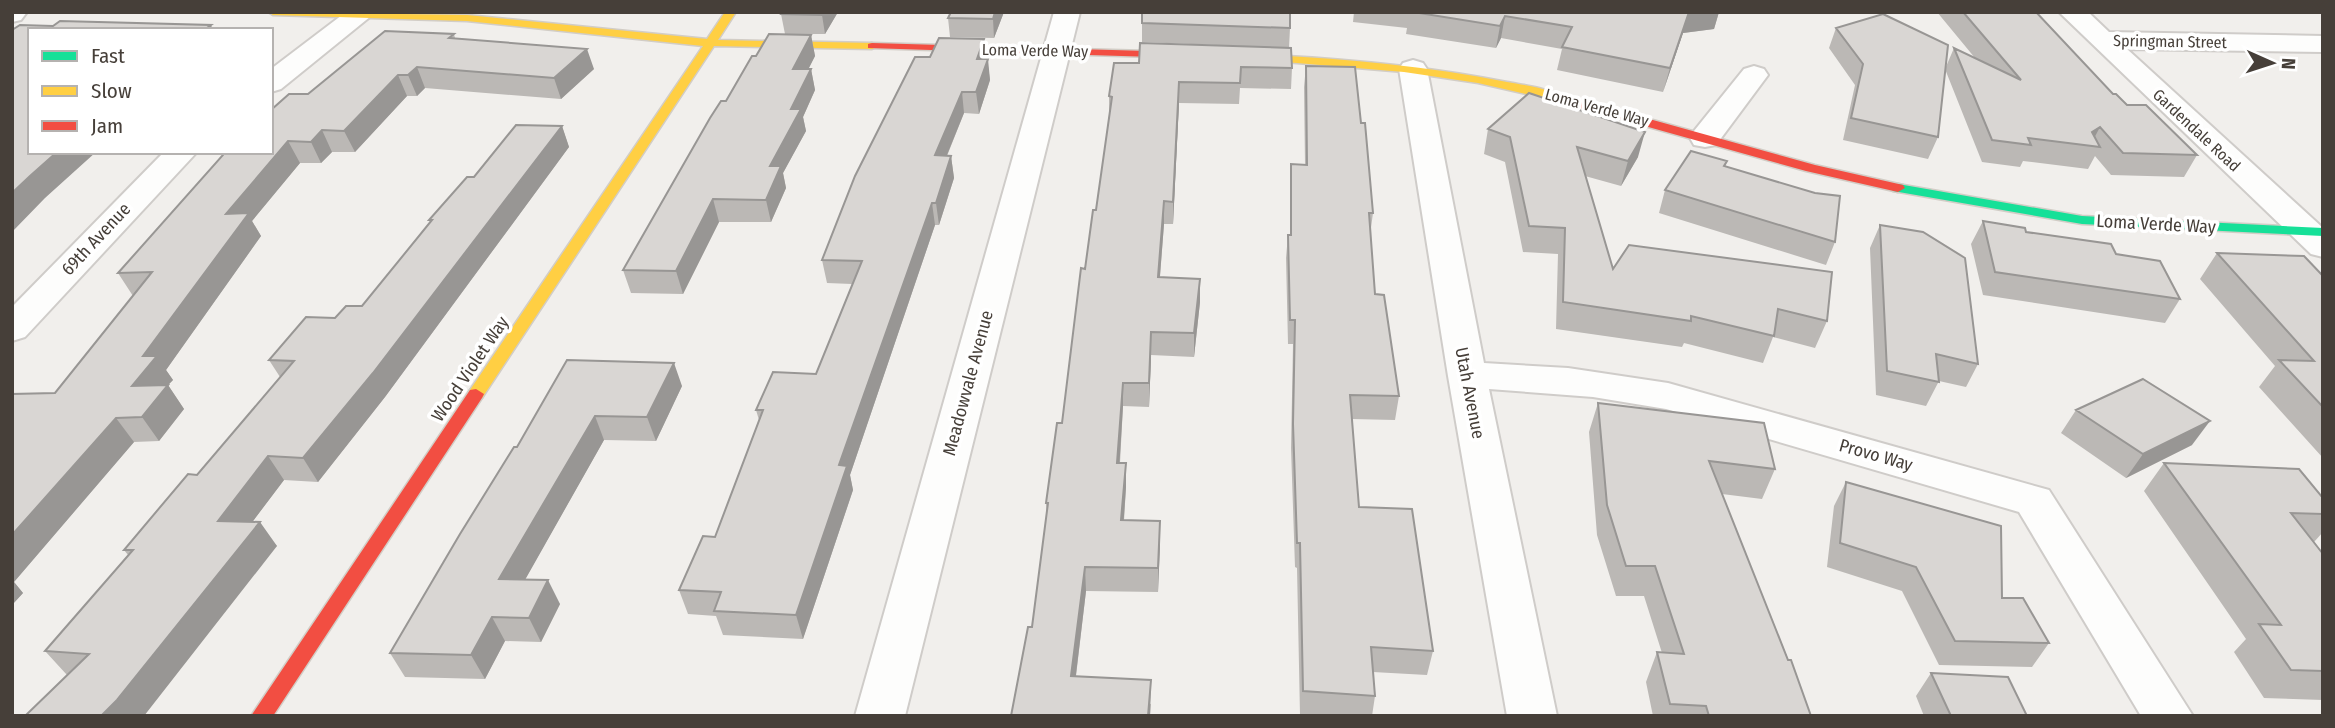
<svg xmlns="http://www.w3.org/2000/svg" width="2335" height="728" font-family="'Fira Sans Condensed',sans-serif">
<rect width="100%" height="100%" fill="#f1efec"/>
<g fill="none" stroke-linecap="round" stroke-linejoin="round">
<defs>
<path id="street" d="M12,12H27L21,20L12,22Z
M346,12H376L281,89L271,92V69Z
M1054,12H1080L905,716H855Z
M2059,12H2088L2109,32L2323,36V52L2127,49L2323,228V257L2311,254Z
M1413,60L1423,63L1427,69L1484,363L1568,368L1668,383L2049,490L2193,716H2141L2019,512L1666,409L1593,397L1489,389L1557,716H1507L1448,376L1399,69L1403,63Z
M1754,66L1764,69L1768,75L1716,145L1705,147L1694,145L1690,138L1694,131L1744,69Z
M164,152H197L25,337L12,341V307Z"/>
<path id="fast" d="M1898,184L2082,216L2323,228V236L2082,224L1893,191L1891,188Z"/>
<path id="slow" d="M268,12L467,15L707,39L725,12H736L718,40L872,43L878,46L872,49L714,46L482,398L476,399L468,394L470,390L703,46L467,21L273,15Z
M1252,54C1338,58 1423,65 1507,82C1522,85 1546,87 1558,96L1552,100L1478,83L1404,72L1248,59L1246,57Z"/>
<path id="jam" d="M872,43L1252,54L1258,57L1252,60L868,48V44Z
M1552,92L1815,165L1903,185L1905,188L1898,192L1806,171L1548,99L1546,96Z
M476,389L484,394L482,398L273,716H251L470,390Z"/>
</defs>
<use href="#street" stroke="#cfccc9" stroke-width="4"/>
<use href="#fast" stroke="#d2cdc6" stroke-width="3"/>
<use href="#slow" stroke="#d2cdc6" stroke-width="3"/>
<use href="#jam" stroke="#d2cdc6" stroke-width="3"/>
<use href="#street" fill="#fdfdfc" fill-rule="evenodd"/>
<use href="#fast" fill="#16e098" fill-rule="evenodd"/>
<use href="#slow" fill="#ffcf43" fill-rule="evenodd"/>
<use href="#jam" fill="#f24e42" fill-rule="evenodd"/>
</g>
<path fill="#bbb8b5" d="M782,12H838L825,34H785L781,14Z
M951,12H1004L994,38L950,37L948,18Z
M1354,12H1719L1714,29L1683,33L1663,92L1557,70L1562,49L1501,38L1496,48L1406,34L1407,28L1353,22Z
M1937,12H2036L2113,94L2197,155L2184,177L2111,175L2095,156L2088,169L2023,161L2020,167L1982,162L1945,69L1954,48L1975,58Z
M1142,23L1290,28L1289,48L1142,42Z
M1836,28L1938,137L1928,159L1843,140L1855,85L1829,48Z
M454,34L455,38L594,69L561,99L425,88L417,96H407L355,152H332L321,163H300L252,221L261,236L166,370L173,380L168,385L184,409L159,441L134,442L14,582L23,593L12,605V394L55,393L133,296L118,273L308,94Z
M811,35L815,56L808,69H811L815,90L803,117L806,131L783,173L786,188L771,222H719L683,294L631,293L623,270L726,101L756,56Z
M984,39L990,80L979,114L964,113L947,156H951L954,178L939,225H935L850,475L853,490L803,639L723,635L716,616L688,614L679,590L715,537L759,420L756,410L816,374L852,284L827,283L822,260L930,57Z
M1114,63L1292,68L1291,89L1240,88L1239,104L1179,103L1173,224H1164L1160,277L1200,302L1194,357L1151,355L1149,407L1123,406L1120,463H1126V487L1124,521H1160L1158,592L1086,591L1076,676L1151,704L1150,716H1011L1032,627L1047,515L1046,503L1062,423L1085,269L1096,210L1109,116V96Z
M1306,66L1361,123L1373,213L1370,235L1375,294L1399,396L1395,420L1352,419L1359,507L1433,651L1427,675L1373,672L1375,696L1372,716L1300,715L1297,568L1295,567L1291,448L1293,344H1288L1286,258L1288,235H1290V186L1291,164L1305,165L1304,87Z
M562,126L569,147L385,397L318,482L284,480L252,522L277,546L67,675L45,651L128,555L124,550L197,475L280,377L269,360L335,318L362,306L430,222L429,220L474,177Z
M1488,129L1638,157L1621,186L1585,176L1613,269L1827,321L1815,348L1773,337L1763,363L1684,343L1682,347L1556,329L1558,254L1523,252L1505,162L1484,154Z
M1727,161L1725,167L1835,242L1826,265L1659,213L1665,190Z
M1983,221L2116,254L2180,299L2165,323L1983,295L1971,244Z
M1880,225L1978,364L1966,387L1939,381L1926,406L1876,395L1870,248Z
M2217,253L2323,276V458L2259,387L2275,366L2200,279Z
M567,360L682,386L656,441L604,440L525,579L560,604L541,642L505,641L485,679L405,677L390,653L517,447Z
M1598,403L1775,469L1762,499L1722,494L1811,716H1653L1646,682L1657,652L1662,653L1644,596H1616L1597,535L1589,432Z
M2076,410L2192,445L2126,478L2061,433Z
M2164,463L2323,498V532L2314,542L2323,554V700L2264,698L2234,652L2246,639L2144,491Z
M1846,482L2002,598L2049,643L2032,667L1939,665L1902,591L1827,567L1834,506Z
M1931,673L2027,716H1924L1916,696Z"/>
<path fill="#989694" d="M823,12H838L825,34L822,15Z
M995,12H1004L994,38L993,19Z
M1689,12H1719L1714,29L1683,33L1663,92L1670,68Z
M1505,16L1501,38L1496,48L1500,26Z
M211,25L213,30H204Z
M811,35L815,56L798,90L793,69Z
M984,39L987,59H977Z
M587,49L594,69L561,99L554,78Z
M988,59L990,80L979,114L976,92Z
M417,67L425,88L417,96L408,75Z
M811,69L815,90L803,117L806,131L783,173L786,188L771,222L766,200L770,166L791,109Z
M398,75L407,96L355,152L344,131Z
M1179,82V103L1173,224V202Z
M962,92L964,113L938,177L935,155Z
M562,126L569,147L385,397L318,482L303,458Z
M2100,127L2090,146L2092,132Z
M322,130L332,152L321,163L311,142Z
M1645,132L1638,157L1621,186L1628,161Z
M288,141L300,163L252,221L261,236L166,370L173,380L168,385L184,409L159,441L142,417L132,386L143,356L226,214Z
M57,152H96L45,198L12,232V193L30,176Z
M951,156L954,178L939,225L936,203Z
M713,199L719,222L683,294L676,271Z
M1164,201V224L1158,300V277Z
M932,203L935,225L850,475L853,490L803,639L796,615L839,465Z
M1200,279V302L1194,357V333Z
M1151,332V355L1149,407V383Z
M674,363L682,386L656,441L647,417Z
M1123,383V406L1118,487L1117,463Z
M595,416L604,440L512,603L499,579Z
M116,418L134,442L14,582L23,593L12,605V535Z
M2210,421L2192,445L2126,478L2143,454Z
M268,456L284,480L235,545L218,521Z
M1126,463V487L1122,544L1121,520Z
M1160,521V545L1158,592V568Z
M260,522L277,546L144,716H101Z
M1085,567L1086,591L1073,699L1071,676Z
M548,580L560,604L541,642L529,618Z
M492,617L505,641L485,679L471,655Z
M1151,680L1150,716H1148Z"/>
<path fill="#d9d6d3" stroke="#989694" stroke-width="2" d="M782,12H823L822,15L781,14Z
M951,12H995L993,19L948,18Z
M1142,12H1290V28L1142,23Z
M1413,12H1689L1670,68L1562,47L1572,27L1505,16L1500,26Z
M1963,12H2036L2113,94H2116L2127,105H2146L2197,155L2123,153L2100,127L2092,132L2100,147L2028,138L2031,145L1992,140L1954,48L2021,80Z
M1883,14L1948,45L1938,137L1851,118L1863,64L1836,28Z
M60,21L211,25L204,30H30V152H57L30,176L12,193V30L20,25L53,26Z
M385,31L454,34L449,38L587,49L554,78L417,67L408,75H398L344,131L322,130L311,142L288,141L226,214L249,213L143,356H157L132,386L168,385L142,417L116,418L12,535V394L55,393L152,272L118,273L223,155L225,152H271V110L289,94H308Z
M769,34L811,35L793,69H811L791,109H801L770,166H781L766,200L713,199L676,271L623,270L710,118L721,101H726L752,56H756Z
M939,38L984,39L977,59H988L976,92H962L935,155L951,156L936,203H932L839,465L847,466L796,615L714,611L721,592L679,590L703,536L715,537L763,410H756L773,372L816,374L862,261L822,260L855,176L915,57H930Z
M1140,43L1291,48L1292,68L1241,67L1240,83L1179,82L1173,202L1164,201L1158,277L1200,279L1194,333L1151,332L1149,383H1123L1117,463H1126L1121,520L1160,521L1158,568L1085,567L1071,676L1151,680L1148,716H1011L1028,627H1032L1048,503H1046L1057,423H1062L1081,268L1085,269L1093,210H1096L1112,97L1109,96L1114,63H1139Z
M1306,66L1355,67L1361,123H1365L1373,213H1369L1375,294L1384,295L1399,396L1350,395L1359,507L1412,509L1433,651L1371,647L1375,696L1303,691L1300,543H1297L1293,424L1295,320H1290L1288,235H1291V164L1307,165Z
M1529,93L1645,132L1628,161L1577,147L1613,269L1629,245L1832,272L1827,321L1778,309L1774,336L1691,316V321L1563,302L1565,228L1529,226L1510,137L1488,129Z
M516,125L562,126L373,373L303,458L268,456L218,521L260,522L117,700L101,716H25L89,654L45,651L133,550H124L188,474L197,475L294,361L269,360L306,317L335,318L346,306H362L432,220H429L467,177H474Z
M1691,151L1727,161L1724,166L1815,193L1840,196L1835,242L1665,190Z
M1983,221L2025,228L2026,232L2111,244L2116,254L2160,261L2180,299L1995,272Z
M1880,225L1923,232L1965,258L1978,364L1936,354L1939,382L1887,371Z
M2217,253L2304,256L2323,276V407L2279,360L2314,361Z
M567,360L674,363L647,417L595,416L499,579L548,580L529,618L492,617L471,655L390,653L460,534L514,447H517Z
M2143,379L2210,421L2143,454L2076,410Z
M1598,403L1764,423L1775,469L1709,461L1788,660H1791L1811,716H1709L1706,706L1670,704L1657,652L1684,654L1655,566H1626L1607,505Z
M2164,463L2299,469L2323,498V514L2291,513L2323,554V671L2291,670L2259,624L2281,625Z
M1846,482L2001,526L2002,598H2023L2049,643L1955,641L1916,567L1840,543Z
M1931,673L2008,677L2027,716H1951Z"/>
<g text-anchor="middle" stroke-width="7" stroke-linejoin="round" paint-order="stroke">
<g font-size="16" fill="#463f39" stroke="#fff">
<text transform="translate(2170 41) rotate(1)" y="6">Springman Street</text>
<text transform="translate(1035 50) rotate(1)" y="6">Loma Verde Way</text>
<text transform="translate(1597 107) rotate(15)" y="6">Loma Verde Way</text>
<text transform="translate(2197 130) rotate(43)" y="6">Gardendale Road</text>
</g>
<g font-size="18" fill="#463f39" stroke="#fff">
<text transform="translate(2156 224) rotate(3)" y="6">Loma Verde Way</text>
<text transform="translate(96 239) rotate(-47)" y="6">69th Avenue</text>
<text transform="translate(470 369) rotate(-56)" y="6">Wood Violet Way</text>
<text transform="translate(968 383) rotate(-75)" y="6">Meadowvale Avenue</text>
<text transform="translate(1470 393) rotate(79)" y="6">Utah Avenue</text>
<text transform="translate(1876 455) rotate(16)" y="6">Provo Way</text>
</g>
</g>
<rect width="2335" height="728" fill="none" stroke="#463f39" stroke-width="28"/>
<rect x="28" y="28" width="245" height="126" fill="#ffffff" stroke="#b5b2b0" stroke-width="2"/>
<rect x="42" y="51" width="35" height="10" fill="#16e098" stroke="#b5b2b0" stroke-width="2"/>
<text x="91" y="63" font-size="21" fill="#463f39">Fast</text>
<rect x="42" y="86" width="35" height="10" fill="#ffcf43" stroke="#b5b2b0" stroke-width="2"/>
<text x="91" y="98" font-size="21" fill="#463f39">Slow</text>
<rect x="42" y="121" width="35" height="10" fill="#f24e42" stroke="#b5b2b0" stroke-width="2"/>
<text x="91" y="133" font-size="21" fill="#463f39">Jam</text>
<g transform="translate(2272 63) rotate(93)" stroke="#ffffff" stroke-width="5" paint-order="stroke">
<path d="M0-5L12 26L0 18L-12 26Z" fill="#463f39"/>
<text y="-10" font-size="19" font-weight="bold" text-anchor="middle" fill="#463f39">N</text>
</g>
</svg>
